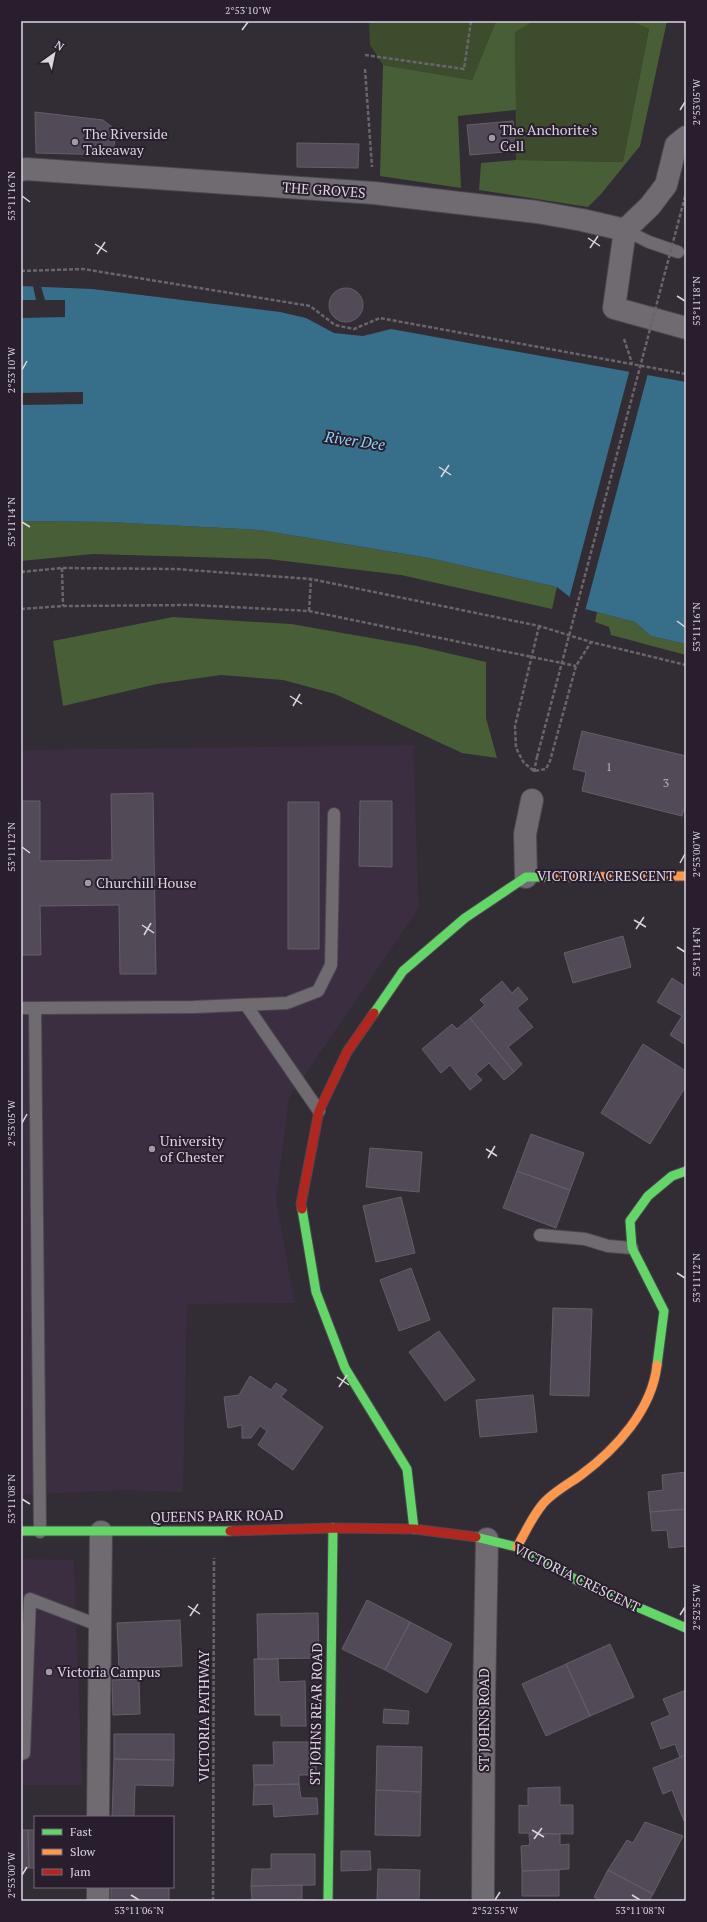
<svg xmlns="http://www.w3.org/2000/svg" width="707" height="1922" font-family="'PT Serif',serif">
<rect width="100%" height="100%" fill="#322c34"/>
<path fill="#3b2e40" d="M413,745L419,908L289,1098L276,1200L295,1303L187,1304L183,1492L123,1490L21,1495V750Z
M21,1559L74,1560L82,1785H21Z"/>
<path fill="#3c4c2d" d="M369,21H496L472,80L383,65L370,45Z
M534,21H630L649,29L623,162L516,160L515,31Z"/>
<path fill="#485e36" d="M496,21H534L515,32L516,110L458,116L461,188L380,176L383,65L472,80Z
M630,21H667L640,146L601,194L588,207L479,190L481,163L516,160L623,162L649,29Z
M21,521L108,522L260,530L429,558L557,587L552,609L401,575L268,559L93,554L21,561Z
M597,612L635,622L651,636L686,644V655L611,635L609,627L595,622Z
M173,617L291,624L417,646L486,662V718L497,758L462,753L335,694L283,680L221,675L157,684L63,706L53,641Z"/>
<path fill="#376f8a" d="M21,286L92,289L280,312L306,318L334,333L363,336L391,329L686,382V644L651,636L635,622L585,609L557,587L429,558L260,530L108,522L21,521Z"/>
<path fill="#322c34" d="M33,286H41L45,300H65V317L21,318V300H36Z
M630,369L648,373L585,611L569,599Z
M83,392V404L21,405V393Z"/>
<path fill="#524a56" stroke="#645f66" d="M35,112L103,120L117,131L112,155L36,153Z
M513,121L516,151L470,155L467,125Z
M297,143L359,144L358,168L297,167Z
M329 305a17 17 0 1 1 34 0a17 17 0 1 1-34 0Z
M582,731L686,756V803L682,816L582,791L586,772L573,769Z
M153,793L156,974H120L119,905L40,906L41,955H21V801H40V861L112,860L111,794Z
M360,801H392V867L359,866Z
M288,802H319V949H288Z
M623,936L631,967L573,983L564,953Z
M672,978L686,987V1045L670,1035L682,1016L657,1002Z
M502,981L512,993L518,987L528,999L517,1008L533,1027L508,1047L522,1064L514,1072L470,1018L485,1005L480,1000Z
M470,1018L514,1072L504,1080L489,1063L476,1074L482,1080L470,1090L450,1065L441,1073L422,1049L452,1024L457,1029Z
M643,1044L686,1071V1086L650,1144L601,1113Z
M531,1134L584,1153L570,1190L517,1171Z
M370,1148L422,1152L419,1192L366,1187Z
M517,1171L570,1190L556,1228L503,1208Z
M401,1197L415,1253L376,1262L363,1206Z
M411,1268L430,1320L399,1331L380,1280Z
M553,1308L592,1309L589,1396L550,1395Z
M439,1331L475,1380L445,1401L409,1352Z
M250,1376L271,1390L276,1383L287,1390L281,1397L323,1427L293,1470L258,1445L267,1431L260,1426L251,1438H242V1425L228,1428L224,1397L239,1395Z
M533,1395L537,1432L480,1437L476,1400Z
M686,1472V1509L650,1512L648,1492L663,1490L662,1475Z
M686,1509V1546L669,1548L667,1530L652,1531L650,1512Z
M367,1600L410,1622L385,1670L342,1649Z
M318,1613L319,1658L258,1659L257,1614Z
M180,1620L182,1666L119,1669L117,1623Z
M410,1622L452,1644L427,1693L385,1670Z
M610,1644L634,1697L590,1716L566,1664Z
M254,1659H278L279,1682L305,1681L306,1726H281V1715H255Z
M566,1664L590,1716L546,1736L522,1684Z
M139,1679L140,1714L113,1715L112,1680Z
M686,1690V1755L680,1757L675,1744L661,1749L651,1723L670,1715L663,1699Z
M384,1709L409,1711L408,1724L383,1723Z
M114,1734H174V1760L114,1759Z
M273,1742H316V1775H299V1784L254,1785L253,1765H274Z
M377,1746L422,1747L421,1792L376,1790Z
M686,1755V1820L684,1821L672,1790L663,1794L653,1768Z
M114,1759L174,1760L173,1786L135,1785L134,1817H112Z
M299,1784L301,1798H317L318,1814L274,1817L273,1804L253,1805L254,1785Z
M560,1787V1805H573V1834L519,1833V1805L528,1806V1788Z
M376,1790L421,1792L420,1836L375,1835Z
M645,1822L683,1836L653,1894L608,1870L627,1840L633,1843Z
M21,1830H28L29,1868H21Z
M28,1830H35V1868H29Z
M529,1834H560V1845L569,1844V1869L522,1871L521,1846L530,1845Z
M341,1851H370L371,1870L341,1871Z
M271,1854H315V1885L251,1886L252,1869H271Z
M378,1869L420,1870L419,1901H377Z
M559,1870V1896H522V1871Z
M608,1870L653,1894L649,1901H602L594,1897Z
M302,1885V1900H316V1901H252L251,1886Z
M111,1887H169V1901H111Z"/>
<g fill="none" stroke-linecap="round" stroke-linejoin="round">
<defs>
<path id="lane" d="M625,230L649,242L678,252
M246,1005L319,1111
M21,1008H35L40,1532
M35,1008L194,1007L287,1003L318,991L331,965L334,814
M540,1235L585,1239L608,1246L632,1248
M21,1754L24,1753L30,1599L98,1625"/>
<path id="street" d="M686,137L676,145L666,185L650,206L625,230L614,308L686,328
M21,170L26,169L374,193L537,212L582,220L625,230
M526,877L525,834L532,800
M98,1817L101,1532
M98,1887V1901
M483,1901L484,1700L487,1539"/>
<path id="fast" d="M374,1013L403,971L465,918L526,877H553
M302,1209L316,1292L345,1368L407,1469L414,1529
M657,1365L664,1311L632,1248L630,1221L648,1196L672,1176L686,1171
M21,1531H230
M476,1537L517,1547L582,1583L686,1628
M328,1901L333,1528"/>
<path id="slow" d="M553,877L686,876
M517,1547C525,1533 532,1517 542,1505C550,1494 570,1483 581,1475C616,1449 652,1410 657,1365"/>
<path id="jam" d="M302,1209L301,1204L319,1111L347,1052L374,1013
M230,1531L333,1528L414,1529L476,1537"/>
</defs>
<use href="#lane" stroke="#4c484f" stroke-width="14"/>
<use href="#street" stroke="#4c484f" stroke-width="24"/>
<use href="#fast" stroke="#4c484f" stroke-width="11"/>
<use href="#slow" stroke="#4c484f" stroke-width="11"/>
<use href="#jam" stroke="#4c484f" stroke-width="11"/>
<path stroke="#69656a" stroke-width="2.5" stroke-dasharray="4 2" stroke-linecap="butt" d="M365,55L464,69L471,21
M365,69L372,167
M21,271L83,269L310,306L335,325L354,329L380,318L686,374
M624,339L632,363
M62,568L63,606
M21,572L62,568L176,569L311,579L539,626L591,642L686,665
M21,609L63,606L193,605L309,611L576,666
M309,611L311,579
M539,626L515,726L516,748L524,763L534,771L546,769L550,761L576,666L591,642
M534,772L537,757
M213,1901L214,1558"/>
<use href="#lane" stroke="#6f6b71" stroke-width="12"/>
<use href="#street" stroke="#6f6b71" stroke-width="22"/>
<use href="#fast" stroke="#63d668" stroke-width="9"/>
<use href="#slow" stroke="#ff974d" stroke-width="9"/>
<use href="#jam" stroke="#b3261e" stroke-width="9"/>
<path stroke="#69656a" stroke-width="2.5" stroke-dasharray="4 2" stroke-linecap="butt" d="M537,757L686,193"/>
</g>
<path fill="none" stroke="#dcd5df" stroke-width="1.5" d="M242,30L248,22M680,110L685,102M22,196L30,202M588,238L600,246M95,244L107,252M590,248L598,236M97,254L105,242M677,296L685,301M22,370L27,361M439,467L451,475M441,477L449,465M22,522L30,527M677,621L685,627M290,696L302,704M293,706L300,694M22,847L30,853M680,863L685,854M634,920L646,927M142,925L154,933M636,929L644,917M144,935L151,923M677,947L685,952M22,1123L27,1114M486,1149L497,1156M488,1158L495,1146M677,1273L685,1278M337,1377L349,1385M339,1387L347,1375M22,1499L30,1504M188,1606L200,1614M680,1615L685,1607M190,1616L198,1604M532,1830L544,1837M534,1839L542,1828M22,1875L27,1867M131,1895L139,1900M632,1895L640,1900M495,1900L500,1892"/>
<g fill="#a09aa3" stroke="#291e2d" stroke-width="1.5">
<circle cx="492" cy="138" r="4"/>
<circle cx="75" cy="142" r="4"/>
<circle cx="88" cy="883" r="4"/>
<circle cx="152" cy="1149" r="4"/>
<circle cx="49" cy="1672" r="4"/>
</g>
<g text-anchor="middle" stroke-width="4" stroke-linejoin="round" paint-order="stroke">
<g font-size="12" fill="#bab2bd">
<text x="609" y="771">1</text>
<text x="666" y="787">3</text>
</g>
<g font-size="14" fill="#dcd5df" stroke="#291e2d" text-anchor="start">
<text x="500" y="135">The Anchorite's<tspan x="500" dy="16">Cell</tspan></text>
<text x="83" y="139">The Riverside<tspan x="83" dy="16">Takeaway</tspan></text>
<text x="96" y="888">Churchill House</text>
<text x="160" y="1146">University<tspan x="160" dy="16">of Chester</tspan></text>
<text x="57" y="1677">Victoria Campus</text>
</g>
<g font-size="14" fill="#dcd5df" stroke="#291e2d">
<text transform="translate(324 190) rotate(4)" y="5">THE GROVES</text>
<text x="606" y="881">VICTORIA CRESCENT</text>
<text transform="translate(217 1516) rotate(-1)" y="5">QUEENS PARK ROAD</text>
<text transform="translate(577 1578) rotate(26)" y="5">VICTORIA CRESCENT</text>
<text transform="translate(316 1714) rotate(-89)" y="5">ST JOHNS REAR ROAD</text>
<text transform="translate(204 1716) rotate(-90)" y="5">VICTORIA PATHWAY</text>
<text transform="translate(484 1720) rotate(-90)" y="5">ST JOHNS ROAD</text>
</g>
<g font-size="15" font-style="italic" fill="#8cd3f7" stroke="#291e2d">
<text transform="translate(355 441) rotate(8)" y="5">River Dee</text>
</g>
</g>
<rect width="707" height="1922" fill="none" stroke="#291e2d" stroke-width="44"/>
<rect x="34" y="1816" width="140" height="72" fill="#291e2d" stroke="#716774"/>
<rect x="42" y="1829" width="20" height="6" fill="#63d668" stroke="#716774"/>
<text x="70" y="1836" font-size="12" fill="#dcd5df">Fast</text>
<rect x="42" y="1849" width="20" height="6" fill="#ff974d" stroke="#716774"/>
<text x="70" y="1856" font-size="12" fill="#dcd5df">Slow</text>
<rect x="42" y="1869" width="20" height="6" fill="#b3261e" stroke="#716774"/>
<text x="70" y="1876" font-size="12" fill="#dcd5df">Jam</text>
<g transform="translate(54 54) rotate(33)" stroke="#291e2d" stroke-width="3" paint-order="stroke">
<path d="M0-3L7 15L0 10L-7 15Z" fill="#dcd5df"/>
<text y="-6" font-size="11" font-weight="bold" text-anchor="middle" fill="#dcd5df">N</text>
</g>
<rect x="22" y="22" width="663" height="1878" fill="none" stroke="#dcd5df" stroke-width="1.5"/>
<g font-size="10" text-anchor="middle" fill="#dcd5df">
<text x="248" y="14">2°53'10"W</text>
<text transform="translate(696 102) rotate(-90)" y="4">2°53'05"W</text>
<text transform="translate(11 196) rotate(-90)" y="4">53°11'16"N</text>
<text transform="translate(696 301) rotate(-90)" y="4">53°11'18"N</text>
<text transform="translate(11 370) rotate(-90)" y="4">2°53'10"W</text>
<text transform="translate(11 522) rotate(-90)" y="4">53°11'14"N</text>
<text transform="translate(696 627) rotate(-90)" y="4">53°11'16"N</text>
<text transform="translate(11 847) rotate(-90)" y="4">53°11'12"N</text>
<text transform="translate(696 854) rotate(-90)" y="4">2°53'00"W</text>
<text transform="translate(696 952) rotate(-90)" y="4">53°11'14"N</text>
<text transform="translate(11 1123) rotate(-90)" y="4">2°53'05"W</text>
<text transform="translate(696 1278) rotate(-90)" y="4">53°11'12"N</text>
<text transform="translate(11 1499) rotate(-90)" y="4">53°11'08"N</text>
<text transform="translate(696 1607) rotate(-90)" y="4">2°52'55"W</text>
<text transform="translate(11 1875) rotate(-90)" y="4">2°53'00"W</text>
<text x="139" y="1914">53°11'06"N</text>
<text x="495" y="1914">2°52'55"W</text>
<text x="640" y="1914">53°11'08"N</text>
</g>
</svg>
